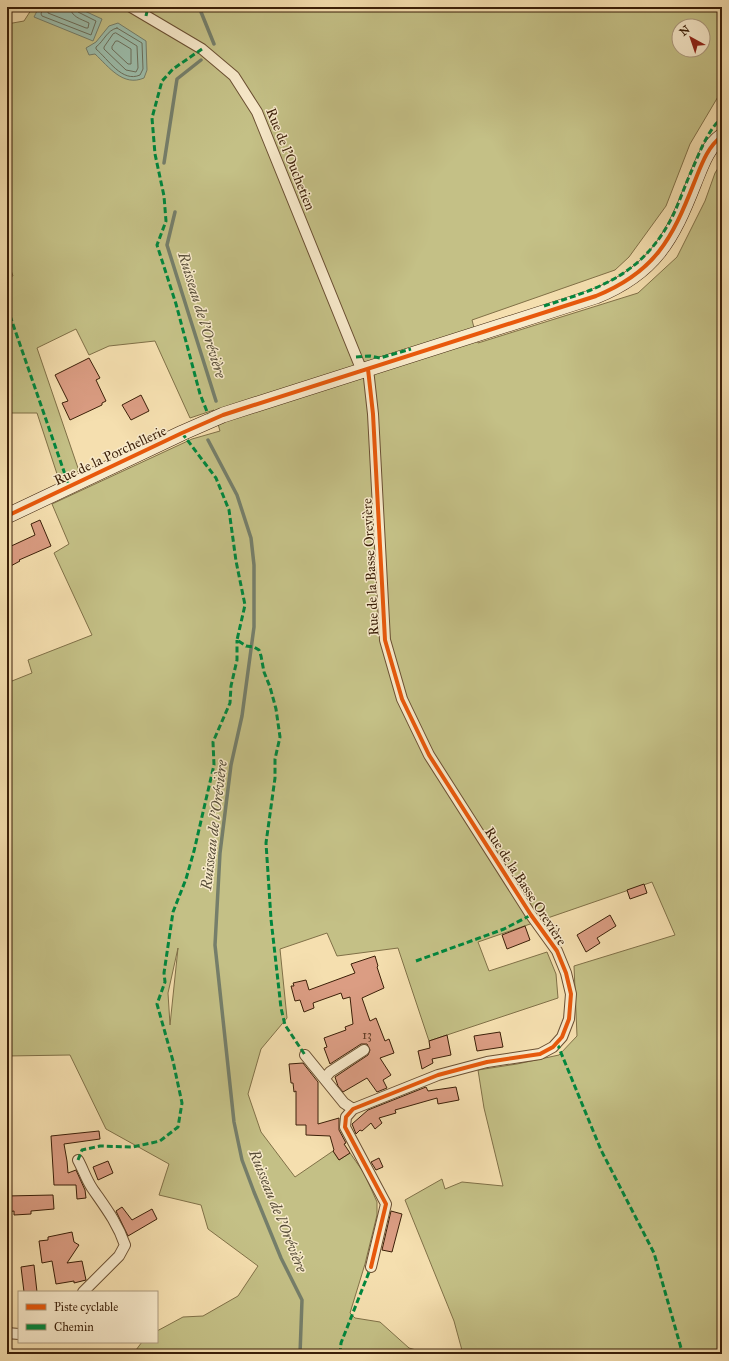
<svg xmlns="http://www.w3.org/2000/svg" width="729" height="1361" font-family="'IM FELL Great Primer',serif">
<rect width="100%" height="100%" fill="#f5dfaf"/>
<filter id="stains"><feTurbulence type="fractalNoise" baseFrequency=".005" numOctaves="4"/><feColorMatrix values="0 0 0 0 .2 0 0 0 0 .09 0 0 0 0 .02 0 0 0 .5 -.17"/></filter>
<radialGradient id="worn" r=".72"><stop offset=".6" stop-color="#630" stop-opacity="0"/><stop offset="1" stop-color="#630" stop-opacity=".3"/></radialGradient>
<path fill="#c4c086" stroke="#807047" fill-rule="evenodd" d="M33,7H722V90L690,144L666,206L629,257L615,270L472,320L478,343L638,293L677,257L705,201L715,173L722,162V1354H463L454,1321L405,1200L442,1179L445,1189L462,1182L503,1186L484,1108L478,1070L517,1064L559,1055L577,1036L574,966L675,935L652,882L478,942L489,971L547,952L556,974L558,998L429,1041L398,948L337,956L327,933L280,949L287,1018L261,1049L248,1094L261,1132L295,1177L333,1151L339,1160L350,1153L364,1173L377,1202V1215L365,1264L350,1313L355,1318L380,1322L409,1348L430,1354H133L142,1342H157V1331L183,1317L203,1316L238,1296L258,1266L208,1229L201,1205L159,1195L169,1164L106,1129L70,1055L7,1056V683L32,673L28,660L92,635L54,553L69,544L52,504L192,439L220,431L214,410L190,418L155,341L109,346L89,355L76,329L37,348L79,471L59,480L37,413H7V277L13,276L7,259V24L24,21ZM679,26H703V50H679ZM178,948L170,1025L168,993Z"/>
<path fill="#9cbdab" stroke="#757e6a" d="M39,7H76L102,19L93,41L34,17Z
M118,23L146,41L147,70L144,78C123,87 109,67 95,54L89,55L86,48L96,42L109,26Z"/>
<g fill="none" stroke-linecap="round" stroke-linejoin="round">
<path stroke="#6c6e5a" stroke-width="1" d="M43,7L41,14L42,16L91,35L96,21L78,12L75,7
M48,7V13L86,28H88L89,23C81,19 71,17 70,7
M117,28L142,43L143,69L140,75C122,83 108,59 96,49V47C104,41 107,30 117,28Z
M116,33L137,46L138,68L136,72L126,70L104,49V47L113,34Z
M116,41H118L131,49V64H128L112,49V47Z"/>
<path stroke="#757e6a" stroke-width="3.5" d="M199,7L214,44
M164,163L177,79L201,60
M175,212L167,245L216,401
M208,440L237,495L251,538L254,565V627L242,716L231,765L220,853L215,945L234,1122L242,1160L254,1192L281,1258L302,1300L300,1354"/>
</g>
<path fill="#db9d83" stroke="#3b1f08" d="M89,358L100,378L96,380L106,401L102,403V405L70,420L62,403L68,401L55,375Z
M141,395L149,411L131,420L122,405Z
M40,520L51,546L19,560L20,561L7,568V548L35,535L31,524Z
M644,884L647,893L630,899L627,890Z
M610,915L616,926L597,938L600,943L586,952L577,935Z
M525,926L530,940L507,949L502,935Z
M375,956L378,966L377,967L384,988L362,998L370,1021L376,1018L385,1041L389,1039L394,1053L380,1058L391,1075L383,1080L387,1088L377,1092L367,1078L343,1092L338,1086L335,1077L368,1055L370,1050L367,1044H361L330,1064L324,1048L327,1047L324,1038L346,1030L345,1027L353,1024L350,997L343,999L341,993L313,1003L314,1008L304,1012L300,1000L295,1001L291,986H294L293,983L306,980L309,990L355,973L351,964Z
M500,1032L503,1047L477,1051L474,1036Z
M447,1035L451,1055L432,1059L433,1063L422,1069L418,1051L430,1048L429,1041Z
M303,1063L318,1082V1124L339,1118V1130L346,1143L344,1144L350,1153L339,1160L333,1151L334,1150L330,1136L306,1135V1125H296V1091L294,1092L293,1083H291L289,1064Z
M426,1087L428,1091L456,1087L459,1100L438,1104L437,1098L395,1110L396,1113L379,1118L382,1123L375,1129L371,1123L362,1131L360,1130L356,1134L352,1124L368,1110Z
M99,1131L100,1139L64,1144L67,1161L68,1173L76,1170L85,1190L86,1198L77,1199L76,1185H54L51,1136Z
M379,1158L383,1167L376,1170L371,1162Z
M108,1161L113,1173L98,1180L93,1167Z
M53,1195L54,1209L31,1211V1214L14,1215V1211L7,1212V1196Z
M122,1207L132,1220L152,1209L157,1219L128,1236L116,1211Z
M391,1211L402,1214L392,1252L382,1250Z
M72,1232L74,1242L79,1245L67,1263L82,1261L86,1280L74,1283V1281L56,1284L52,1261L42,1263L39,1241L48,1240V1237Z
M34,1265L37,1292H24L21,1267Z"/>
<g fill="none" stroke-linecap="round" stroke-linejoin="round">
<defs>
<path id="street" d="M131,7L202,49L234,76L257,112L362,371
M368,369L373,414L385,640L402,699L429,755L531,915L557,951L566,973L571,994L569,1019L562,1037L553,1047L540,1054L487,1062L438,1075L353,1109L346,1117L345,1127L386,1204L371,1267
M305,1055L344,1103L353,1109
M325,1078L330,1072L364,1050
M78,1160C83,1169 86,1179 92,1188C105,1207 117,1222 125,1245L119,1256L83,1292
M7,1333L19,1334"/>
<path id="secondary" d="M7,516L182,433L223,415L596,296C655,272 672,239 694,183C701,166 707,147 722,136"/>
</defs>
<use href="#street" stroke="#6a4f32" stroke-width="12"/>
<use href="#secondary" stroke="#3b1f08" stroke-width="16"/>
<use href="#street" stroke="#f8eacb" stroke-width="10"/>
<use href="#secondary" stroke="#f8eacb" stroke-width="15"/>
<path stroke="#00873e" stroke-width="3" stroke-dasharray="6 3" stroke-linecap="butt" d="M146,16L148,7
M202,49L173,69L162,81L152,118L155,154L164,196L166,221L157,245L176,304L200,394L208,414
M544,306C598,289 639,276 669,223C678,207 684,187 692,170C699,154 708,129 722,118
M7,307L69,486
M356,357L370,356L380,358L411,349
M182,433L216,478L229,510L236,561L245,605L237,640L246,646L254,647L259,650L261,656L264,672L270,687L276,709L280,737L275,759V778L266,843L271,919L281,1008L285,1025L305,1055
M416,961L504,929L531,915
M557,1043L601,1150L654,1253L681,1348L682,1354
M78,1160L82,1150L100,1146L133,1147L160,1141L178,1127L182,1103L173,1061L157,1004L165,982L164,973L173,912L186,879L194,851L214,765L213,742L230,703L231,686L237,660V640
M340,1354L341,1343L371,1267"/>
<defs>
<path id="cycleway" d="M368,369L373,414L385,640L402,699L429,755L531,915L557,951L566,973L571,994L569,1019L562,1037L553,1047L540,1054L487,1062L438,1075L353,1109L346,1117L345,1127L386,1204L371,1267
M7,516L182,433L223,415L596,296C655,272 672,239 694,183C701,166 707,147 722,136"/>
</defs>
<use href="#cycleway" stroke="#f8eacb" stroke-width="6"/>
<use href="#cycleway" stroke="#e8590c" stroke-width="4"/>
</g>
<g text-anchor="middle" stroke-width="3" stroke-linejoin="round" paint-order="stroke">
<g font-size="12" fill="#633e27">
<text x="367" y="1039">13</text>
</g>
<g font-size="14" fill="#3b1f08" stroke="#f8eacb">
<text transform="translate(291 159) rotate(68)" y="5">Rue de l'Ouchetien</text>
<text transform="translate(110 455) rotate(-25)" y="5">Rue de la Porchellerie</text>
<text transform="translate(370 567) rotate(-93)" y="5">Rue de la Basse Orevière</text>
<text transform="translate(526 886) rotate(57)" y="5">Rue de la Basse Orevière</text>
</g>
<g font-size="15" font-style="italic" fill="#584e39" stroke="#f8eacb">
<text transform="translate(202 315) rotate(73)" y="5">Ruisseau de l'Orévière</text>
<text transform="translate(214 825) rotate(-83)" y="5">Ruisseau de l'Orévière</text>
<text transform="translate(278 1211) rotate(68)" y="5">Ruisseau de l'Orévière</text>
</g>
</g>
<rect width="729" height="1361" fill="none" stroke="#f5dfaf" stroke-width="24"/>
<rect x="8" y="8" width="713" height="1345" fill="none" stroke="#3b1f08" stroke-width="2"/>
<rect x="12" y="12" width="705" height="1337" fill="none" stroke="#3b1f08"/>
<rect x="18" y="1291" width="140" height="52" fill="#f8eacb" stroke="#ac997d"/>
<rect x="26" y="1304" width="20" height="6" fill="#e8590c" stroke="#ac997d"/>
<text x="54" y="1311" font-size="12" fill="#3b1f08">Piste cyclable</text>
<rect x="26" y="1324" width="20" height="6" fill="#00873e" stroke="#ac997d"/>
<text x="54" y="1331" font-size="12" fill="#3b1f08">Chemin</text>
<g transform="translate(691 38) rotate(320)"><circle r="19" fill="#f8eacb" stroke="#ac997d"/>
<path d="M0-3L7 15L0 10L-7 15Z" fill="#8f2418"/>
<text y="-6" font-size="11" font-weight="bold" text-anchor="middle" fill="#3b1f08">N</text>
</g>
<rect width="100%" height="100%" filter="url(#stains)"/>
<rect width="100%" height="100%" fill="url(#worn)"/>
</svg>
